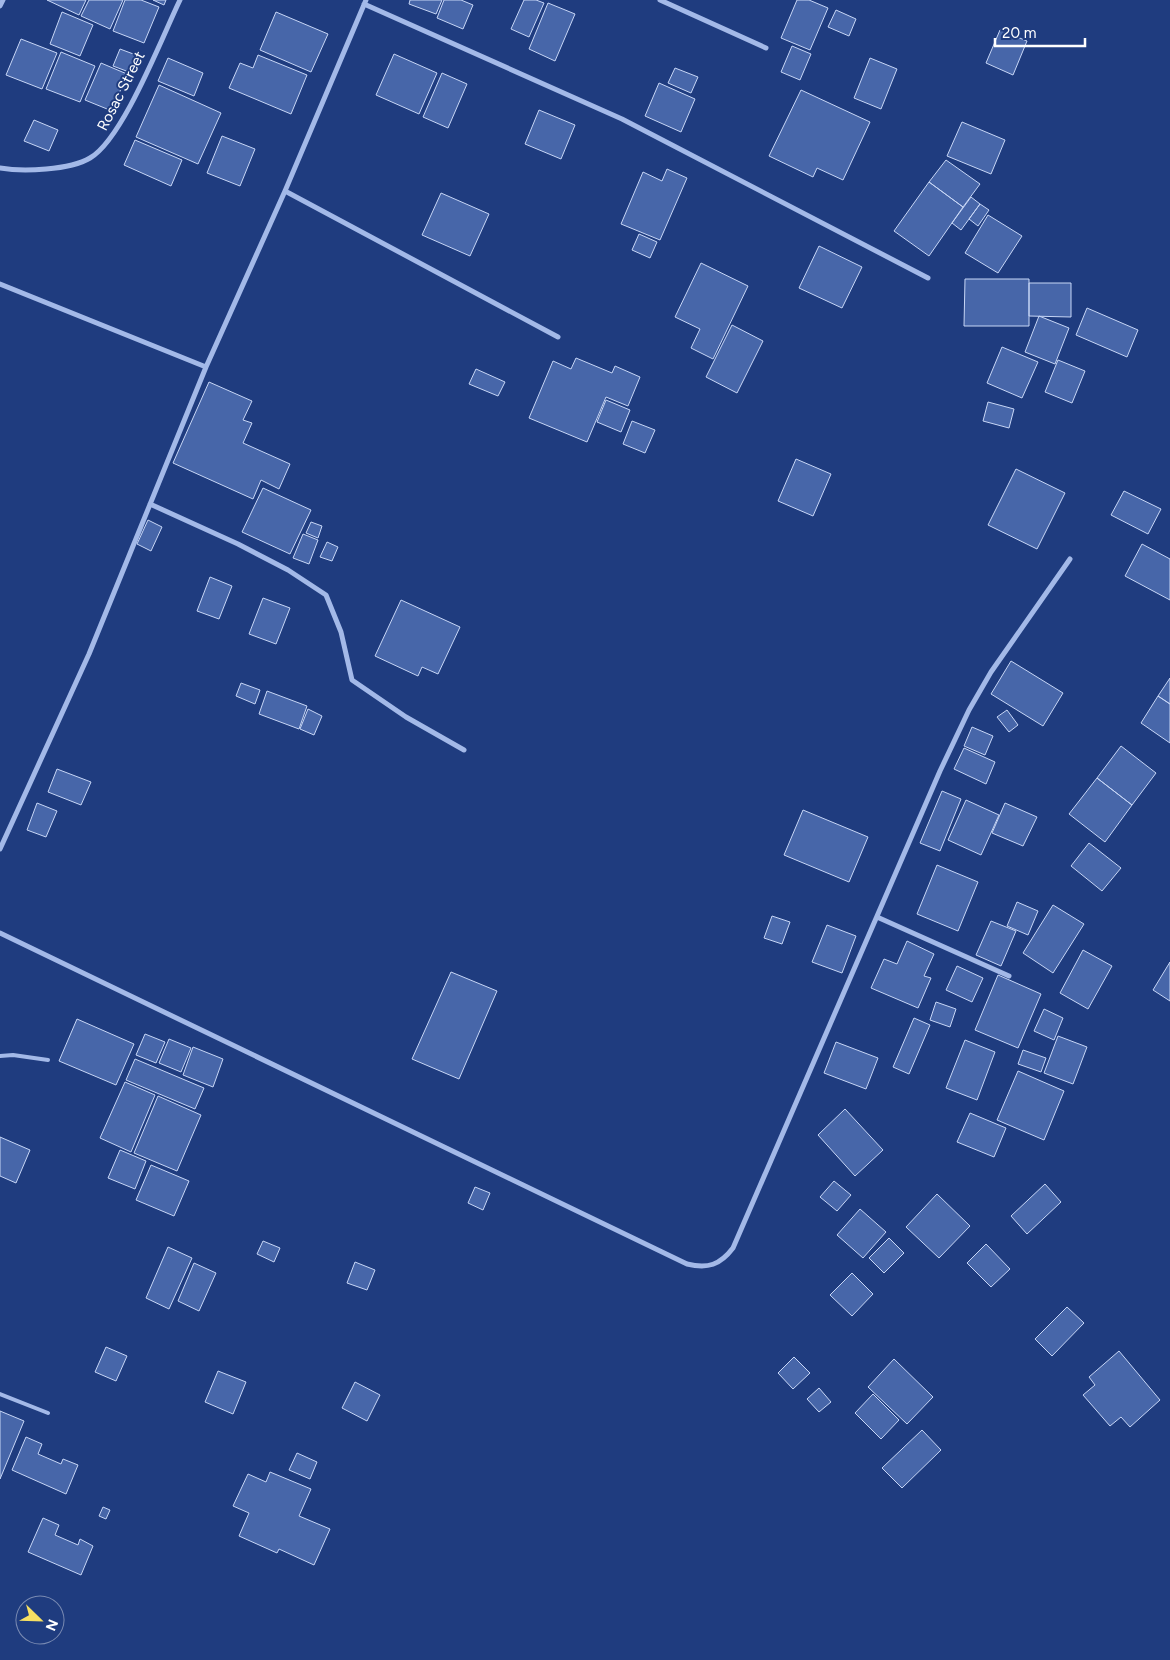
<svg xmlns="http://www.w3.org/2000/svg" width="1170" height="1660" font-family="Figtree,sans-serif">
<rect width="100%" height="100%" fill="#1f3c7f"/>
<path fill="#4766a9" stroke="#c7d6f6" d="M47,0H86L79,15Z
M89,0H123L110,29L81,16Z
M125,0H141L159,7L144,43L113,31Z
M153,0H166L164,5Z
M410,0H442L436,14L409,4Z
M444,0H461L473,5L463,29L437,18Z
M524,0H536L544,3L529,37L511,29Z
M797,0H809L828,8L810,50L781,38Z
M548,3L575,14L555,61L529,49Z
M836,10L856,19L849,36L828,27Z
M62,12L93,25L80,56L50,44Z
M276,12L328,34L311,72L260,50Z
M1000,30L1027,41L1013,75L986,63Z
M21,39L57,53L42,89L6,75Z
M792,46L811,54L800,80L781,72Z
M120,49L136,55L129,72L113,66Z
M61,52L95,66L80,102L46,89Z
M394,54L437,73L419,114L376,95Z
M258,55L307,75L291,114L229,88L240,63L253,68Z
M168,58L203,73L194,96L158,81Z
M870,58L897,69L881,109L854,98Z
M101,63L127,74L112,111L85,100Z
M675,68L698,77L691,93L668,83Z
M442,73L467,84L448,128L423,117Z
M659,83L695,99L681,132L645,116Z
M159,85L221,113L198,164L136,137Z
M801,90L870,122L843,180L817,168L813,177L769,156Z
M539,110L575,125L561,159L525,144Z
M34,120L58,130L49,151L24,141Z
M962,122L1005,140L991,174L947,156Z
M222,136L255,149L240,186L207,173Z
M135,140L182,160L171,186L124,165Z
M946,160L980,184L963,207L929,182Z
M667,169L687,178L660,240L621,224L643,172L662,181Z
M929,182L963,207L929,256L894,231Z
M441,193L489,214L470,256L422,235Z
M971,197L980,204L961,230L952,223Z
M980,204L989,210L978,226L969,219Z
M988,215L1022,236L998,273L965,253Z
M639,234L657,242L650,258L632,250Z
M819,246L862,267L842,308L799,288Z
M701,263L748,286L713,359L691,348L700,329L675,317Z
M965,279H1029V326H964Z
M1029,283H1071V317L1029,316Z
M1087,308L1138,330L1127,357L1076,335Z
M1039,316L1069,328L1055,364L1025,352Z
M732,325L763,341L737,393L706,377Z
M1002,347L1038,362L1022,398L987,383Z
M576,358L612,373L615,366L640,377L628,406L606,397L587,442L529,418L553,361L571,369Z
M1058,360L1085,371L1072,403L1045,392Z
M476,369L505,382L498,396L469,384Z
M209,382L252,401L243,420L252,423L243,443L290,464L279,489L261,480L253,499L173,463Z
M606,400L630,410L621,432L597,422Z
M988,402L1014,409L1009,428L983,421Z
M632,421L655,430L645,453L623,444Z
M796,459L831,474L813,516L778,501Z
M1016,469L1065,493L1037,549L988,525Z
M263,488L311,510L290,554L242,532Z
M1124,491L1161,509L1148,534L1111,515Z
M148,520L162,527L151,551L137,544Z
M311,522L322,526L318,538L306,533Z
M303,534L318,540L309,564L293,558Z
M327,542L338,547L332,561L320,557Z
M1142,544L1170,559V600L1125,576Z
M210,577L232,586L219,619L197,611Z
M263,598L290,608L276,644L249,634Z
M401,600L460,627L438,674L422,667L418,676L375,656Z
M1011,661L1063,693L1043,726L991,694Z
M1170,678V704L1158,696Z
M241,683L260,690L255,704L236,696Z
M267,691L307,706L299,729L259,714Z
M1158,696L1170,704V743L1141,723Z
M308,709L322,716L314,735L300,729Z
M1007,710L1018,725L1009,732L997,717Z
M972,727L993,736L985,755L964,746Z
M1121,746L1156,773L1132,805L1097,778Z
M964,748L995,762L986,784L954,769Z
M57,769L91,782L81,805L48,792Z
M1097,778L1132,805L1105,842L1069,814Z
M942,791L961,799L940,851L920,843Z
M966,800L999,815L981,855L948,840Z
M37,803L57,811L46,837L27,830Z
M1005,803L1037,817L1023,846L992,833Z
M803,810L868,837L849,882L784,855Z
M1089,843L1121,868L1102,891L1071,866Z
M937,865L978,882L958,931L917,914Z
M1017,902L1038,911L1028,935L1007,926Z
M1053,905L1084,924L1053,973L1023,953Z
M772,916L790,922L782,944L764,938Z
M991,921L1016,931L1001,966L976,955Z
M827,925L856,936L842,973L812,962Z
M907,941L934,954L924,976L931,978L918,1008L871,988L884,959L897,964Z
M1083,950L1112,966L1088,1009L1060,993Z
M1170,962V1001L1153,990Z
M957,966L983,978L972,1002L946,990Z
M451,972L497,991L459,1079L412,1059Z
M998,975L1041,994L1018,1048L975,1030Z
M936,1002L956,1009L950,1027L930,1020Z
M1044,1009L1063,1018L1054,1040L1034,1031Z
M914,1018L930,1025L909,1074L893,1067Z
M77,1019L134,1044L116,1085L59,1061Z
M145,1034L165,1042L156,1063L136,1055Z
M1058,1036L1087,1047L1073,1084L1044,1073Z
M169,1039L191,1048L181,1072L159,1063Z
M965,1040L995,1052L977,1100L946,1088Z
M836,1042L878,1058L866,1089L824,1073Z
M193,1047L223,1059L213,1087L183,1075Z
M1023,1050L1046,1058L1041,1072L1018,1064Z
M135,1059L204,1088L195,1109L126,1080Z
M1018,1071L1064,1091L1044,1140L997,1120Z
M125,1082L155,1095L131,1152L100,1138Z
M158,1096L201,1115L177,1171L134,1153Z
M845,1109L883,1150L855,1176L818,1135Z
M970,1113L1006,1128L994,1157L957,1142Z
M0,1137L30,1150L16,1183L0,1176Z
M120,1150L146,1161L135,1189L108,1178Z
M151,1165L189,1181L174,1216L136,1200Z
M834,1181L851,1195L837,1211L820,1197Z
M1045,1184L1061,1202L1027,1234L1011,1216Z
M475,1187L490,1193L483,1210L468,1203Z
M937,1194L970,1226L939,1258L906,1227Z
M860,1209L886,1232L863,1258L837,1235Z
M889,1238L904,1253L884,1273L869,1258Z
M263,1241L280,1248L274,1262L257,1254Z
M986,1244L1010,1269L991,1287L967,1263Z
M168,1247L192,1258L169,1309L146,1298Z
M355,1262L375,1270L367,1290L347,1283Z
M194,1263L216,1273L199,1311L178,1301Z
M852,1273L873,1294L852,1316L830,1295Z
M1067,1307L1084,1323L1052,1356L1035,1339Z
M106,1347L127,1356L116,1381L95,1372Z
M1119,1351L1160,1400L1130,1427L1121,1417L1110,1426L1083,1395L1095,1385L1089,1377Z
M794,1357L810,1373L793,1389L778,1373Z
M894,1359L933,1397L907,1424L868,1387Z
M218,1371L246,1382L233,1414L205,1402Z
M355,1382L380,1395L367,1421L342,1408Z
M819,1388L831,1402L819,1412L807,1399Z
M873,1394L899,1420L881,1439L855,1413Z
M0,1411L24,1421L0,1479Z
M922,1430L941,1450L902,1488L882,1468Z
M26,1437L42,1444L38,1454L61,1464L63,1459L78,1465L66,1494L12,1470Z
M297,1453L317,1462L310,1479L289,1470Z
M270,1472L311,1489L299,1516L330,1529L314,1565L279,1549L277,1553L239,1536L249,1513L233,1506L248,1474L266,1482Z
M103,1507L110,1510L106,1519L99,1516Z
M43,1518L59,1525L55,1535L78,1545L80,1539L93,1546L81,1575L28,1552Z"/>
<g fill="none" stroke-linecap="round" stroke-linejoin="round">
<path stroke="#a3b9e8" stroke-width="4" d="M0,1056L13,1055L48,1060
M0,1394L48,1413"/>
<path stroke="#a3b9e8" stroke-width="5" d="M660,0L766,48
M364,4L622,119L928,278
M0,6L3,0
M0,168C23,172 70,170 90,158C123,139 162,37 180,0
M285,191L558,337
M0,284L206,367
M150,504L238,544L288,570L326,595L341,632L352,680L406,717L464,750
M0,849L89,654L206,367L285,191L366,0
M877,917L1009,976
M0,933L687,1264C708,1269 720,1265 733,1248L940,771L969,710L991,672L1070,559"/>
</g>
<g text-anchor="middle" stroke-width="4" stroke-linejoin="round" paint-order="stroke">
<g font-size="15" fill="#fff" stroke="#1f3c7f">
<text transform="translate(121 91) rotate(-63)" y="5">Rosac Street</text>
</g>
</g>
<g transform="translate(40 1620) rotate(113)"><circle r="24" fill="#1f3c7f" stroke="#798ab2"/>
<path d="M0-4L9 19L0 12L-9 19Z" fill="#f6df63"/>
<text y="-8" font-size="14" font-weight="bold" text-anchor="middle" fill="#ffffff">N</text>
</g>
<path d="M995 38v8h90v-8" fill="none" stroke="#ffffff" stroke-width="2.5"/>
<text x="1002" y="38" font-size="15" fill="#ffffff" stroke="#1f3c7f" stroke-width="4" paint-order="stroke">20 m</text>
</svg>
